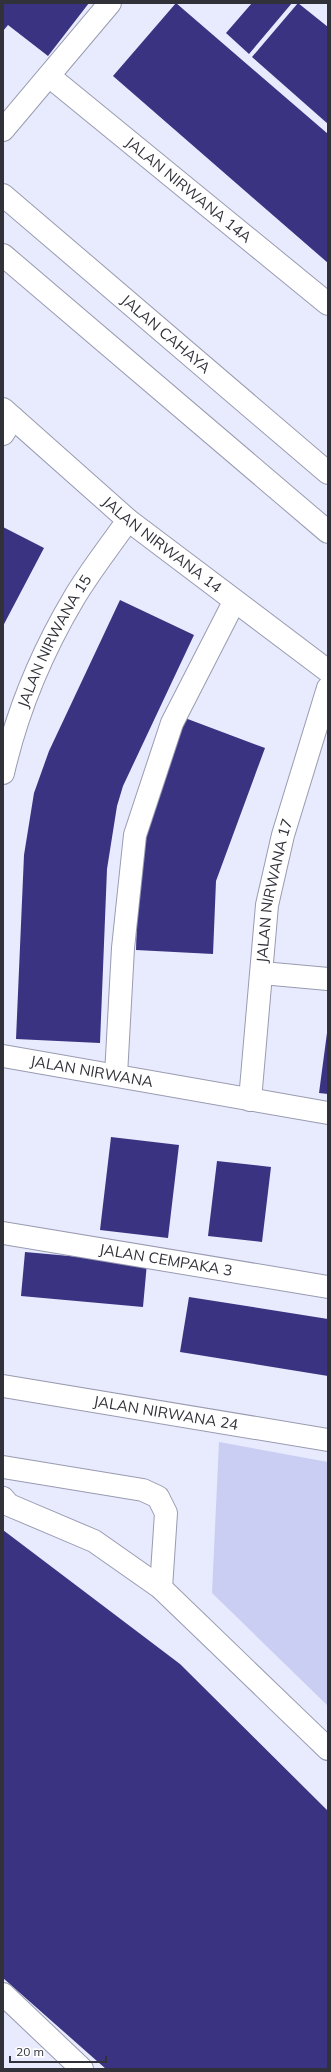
<svg xmlns="http://www.w3.org/2000/svg" width="331" height="2072" font-family="Mulish,sans-serif">
<rect width="100%" height="100%" fill="#e8eafd"/>
<path fill="#cacef3" d="M219,1442L328,1462V1706L212,1593Z"/>
<path fill="#393382" d="M3,3H89L48,56L8,25L3,31Z
M176,3L328,134V263L113,76Z
M252,3H292L249,54L226,33Z
M298,3L328,27V124L252,57Z
M3,527L44,548L3,626Z
M120,600L194,635L123,786L117,806L107,869L100,1043L16,1039L24,855L34,793L49,751Z
M185,718L265,748L216,881L213,954L136,950L137,917L146,823Z
M327,1033H328V1094L319,1093Z
M111,1137L179,1145L168,1238L100,1230Z
M217,1161L271,1167L262,1242L208,1236Z
M25,1252L147,1263L143,1307L21,1296Z
M189,1297L328,1319V1376L180,1352Z
M3,1530L180,1664L328,1811V2069H106L3,1978Z"/>
<g fill="none" stroke-linecap="round" stroke-linejoin="round">
<defs>
<g id="minor">
<path id="s1" d="M49,76L328,304"/>
<path d="M3,130L110,3"/>
<path id="s2" d="M3,409L128,520L328,671"/>
<path d="M3,434L13,418"/>
<path id="s3" d="M3,773C17,712 42,652 74,598C90,571 110,546 128,520"/>
<path d="M262,973L328,979"/>
<path id="s4" d="M3,1056L328,1113"/>
<path d="M116,1075L123,948L135,835L172,723L234,602"/>
<path id="s5" d="M250,1100L267,905L283,835L328,688"/>
<path id="s6" d="M3,1233L328,1287"/>
<path id="s7" d="M3,1386L328,1440"/>
<path d="M3,1467L143,1490L158,1497L166,1513L161,1588"/>
<path d="M3,1498L9,1505L94,1541L161,1588L328,1749"/>
<path d="M3,1994L82,2069"/>
</g>
<g id="major">
<path id="s8" d="M3,195L328,473"/>
<path d="M3,255L328,532"/>
</g>
</defs>
<use href="#minor" stroke="#999bb1" stroke-width="24"/>
<use href="#major" stroke="#999bb1" stroke-width="24"/>
<use href="#minor" stroke="#fff" stroke-width="22"/>
<use href="#major" stroke="#fff" stroke-width="22"/>
</g>
<g text-anchor="middle" stroke-width="4" stroke-linejoin="round" paint-order="stroke">
<g font-size="15" fill="#31313a" stroke="#fff">
<text dy="5" stroke="none"><textPath href="#s1" startOffset="180">JALAN NIRWANA 14A</textPath></text>
<text dy="5" stroke="none"><textPath href="#s8" startOffset="214">JALAN CAHAYA</textPath></text>
<text dy="5" stroke="none"><textPath href="#s2" startOffset="209">JALAN NIRWANA 14</textPath></text>
<text dy="5" stroke="none"><textPath href="#s3" startOffset="142">JALAN NIRWANA 15</textPath></text>
<text dy="5" stroke="none"><textPath href="#s5" startOffset="211">JALAN NIRWANA 17</textPath></text>
<text dy="5" stroke="none"><textPath href="#s4" startOffset="90">JALAN NIRWANA</textPath></text>
<text dy="5" stroke="none"><textPath href="#s6" startOffset="165">JALAN CEMPAKA 3</textPath></text>
<text dy="5" stroke="none"><textPath href="#s7" startOffset="165">JALAN NIRWANA 24</textPath></text>
</g>
</g>
<rect width="331" height="2072" fill="none" stroke="#31313a" stroke-width="8"/>
<path d="M10 2056v6h96v-6" fill="none" stroke="#31313a" stroke-width="2"/>
<text x="16" y="2056" font-size="12" fill="#31313a" stroke="#ffffff" stroke-width="3" paint-order="stroke">20 m</text>
</svg>
